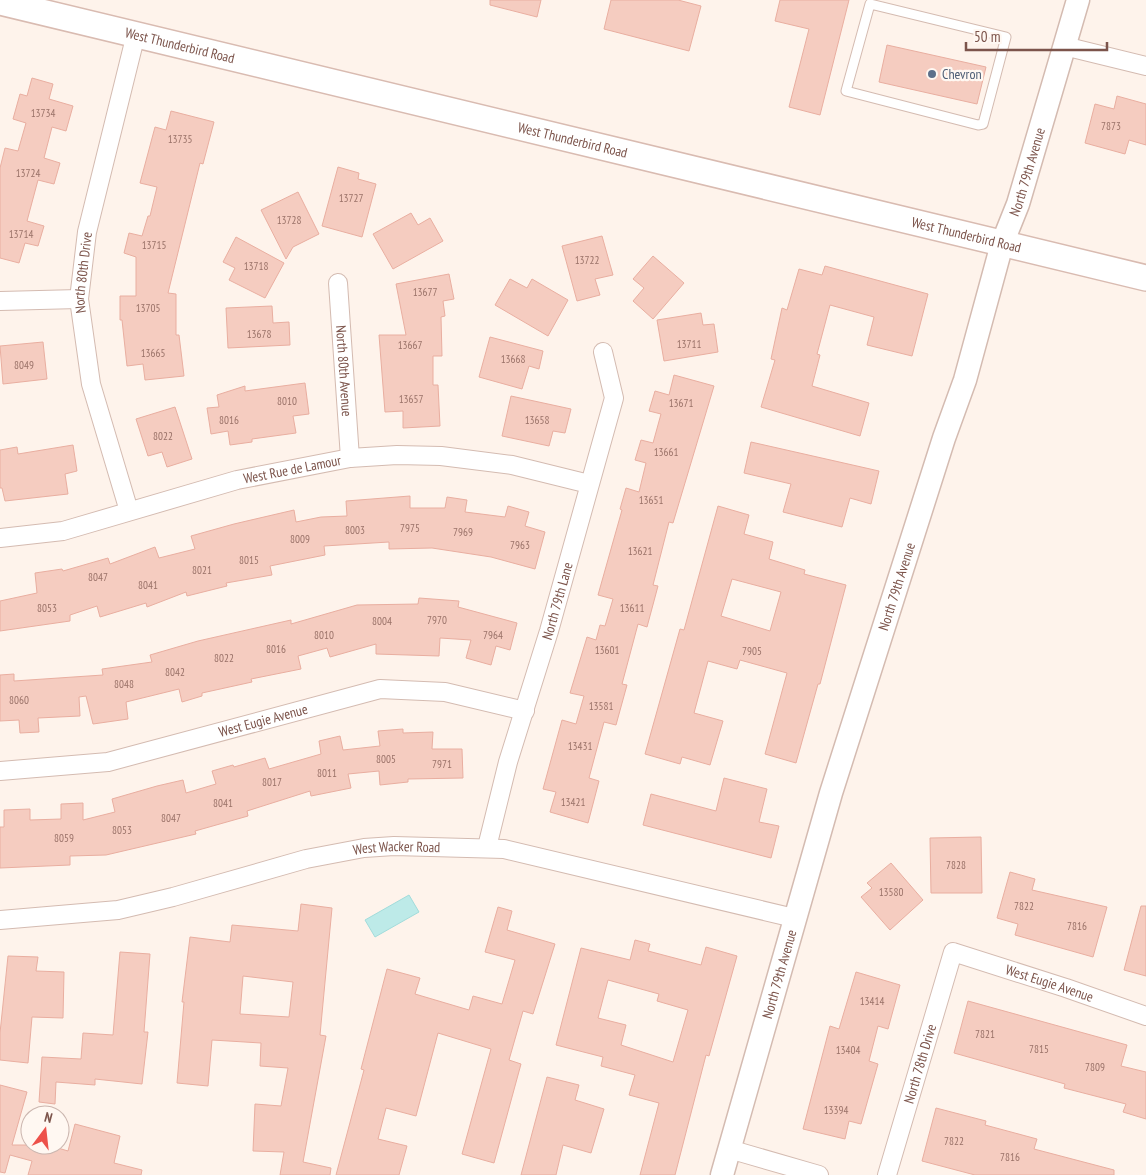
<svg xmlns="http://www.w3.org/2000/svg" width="1146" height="1175" font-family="'PT Sans Narrow',sans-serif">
<rect width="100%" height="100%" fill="#fef3eb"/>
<path fill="#bdeae8" stroke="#a2dcdb" d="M409,895L419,912L375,937L365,920Z"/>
<path fill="#f5ccc0" stroke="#e9aea0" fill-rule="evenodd" d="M490,0H541L537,17L490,5Z
M611,0H678L701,6L689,51L604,29Z
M780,0H849L820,115L789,107L809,29L775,21Z
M887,45L986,67L977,104L879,82Z
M32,78L53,84L49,99L73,106L66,131L52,127L44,158L60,163L54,184L38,180L27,221L44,226L38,246L25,243L19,263L0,258V168L5,148L18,151L26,123L13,119L20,94L27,96Z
M1117,96L1146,104V145L1129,140L1125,154L1085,143L1095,104L1114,109Z
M171,111L214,122L203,164L200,163L168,293L176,294V335H179L184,376L145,380L143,364L127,366L122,320H120V296H136V257L124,253L129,233L142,236L148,216H150L157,187L140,183L155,127L166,130Z
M338,167L359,173L358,179L376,184L362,237L322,226Z
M298,192L319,234L293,247L286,259L261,210Z
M411,213L418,225L430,218L443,241L393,269L373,234Z
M602,236L613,275L595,279L600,295L577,301L562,246Z
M236,237L284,263L265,298L229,280L235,268L223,262Z
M653,256L684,283L653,319L633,301L644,288L633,279Z
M825,266L928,294L912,356L867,345L874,317L830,305L817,354L820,355L812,386L869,403L860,436L761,407L775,360L771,359L782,308L787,310L799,269L822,275Z
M449,274L454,299L443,301L445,316L441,317L442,356H433V385H438L440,426L403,428V411L385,412L379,335H406L396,284Z
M510,279L527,288L532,279L568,300L548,336L495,305Z
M272,306L273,323L289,322L290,345L228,348L226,308Z
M701,313L703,325L714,324L718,352L664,361L657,320Z
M490,337L543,351L539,369L529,366L522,389L479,377Z
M43,342L47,379L3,384L0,346Z
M674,375L714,386L673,523L669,522L653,585L658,586L647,627L638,624L622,684L627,685L616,725L604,722L589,778L599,781L588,823L550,812L556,792L543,789L562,720L576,724L584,696L570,693L587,637L596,640L600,625L605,626L613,599L598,595L622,510L620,509L626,488L639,492L646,463L635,460L641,440L653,443L661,414L649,411L655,391L669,395Z
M305,383L309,414L293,416L296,433L252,439V442L230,445L228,431L211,434L207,408L219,407L217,395L245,386V391Z
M511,396L571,409L565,433L553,431L549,446L502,436Z
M175,407L192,459L167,467L162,452L148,456L136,419Z
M751,442L879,471L871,504L850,498L842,527L783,512L791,484L744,473Z
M73,445L77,471L65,474L68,494L5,501L2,488H0V450L17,447L18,454Z
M410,496V508H445L447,497L467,500L465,512L505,517L508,506L529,512L525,526L545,532L535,569L491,557L432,548L389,549V542L324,546L325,555L270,566L272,575L226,583L227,586L187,596L186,592L147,607L146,603L100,617L97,606L70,615V621L0,631V601L37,593L35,573L62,569L63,571L108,558L110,564L155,547L159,558L195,549L191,536L234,524L294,510L296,522L321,517L347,516L346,501Z
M718,506L749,515L744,534L773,542L769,559L805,570L804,574L846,585L820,684H818L796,763L765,754L787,673L740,660L737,669L708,661L694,713L723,721L710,765L682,757L680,764L645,754L680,629L684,630ZM732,579L781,592L770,631L721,616Z
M419,598L459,601L458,607L517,623L510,650L496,646L491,665L466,658L471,640L440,638L439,656L376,654V644L330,657L327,648L298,656L301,669L251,679L252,682L202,693V696L182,702L179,689L126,702L128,719L93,724L86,696L79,697L80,716L38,718L39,732L20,733L19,720L0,721V675L14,674V681L103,675L102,669L152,662L150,655L198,641L291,620V624L357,605L418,604Z
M403,729V733L433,732L432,749H462L463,778L408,779V782L380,785L379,771L348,774L351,788L311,796L310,791L247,811L248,816L195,831L196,834L106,855L70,856V865L0,868V827H4V810L30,809V820L61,819V804L83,803V820L115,812L112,799L157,786L183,780L186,793L216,784L212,771L233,765L234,767L265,758L269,769L321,754L319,741L340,736L343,750L380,746L378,731Z
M724,778L767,789L759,822L779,826L771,858L643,825L651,794L716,811Z
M981,837L982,893H931L930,838Z
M891,863L923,900L890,930L861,897L872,888L867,883Z
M1010,872L1035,879L1032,890L1107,907L1093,957L1015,935L1018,924L997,918Z
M301,904L332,908L320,1035L326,1036L303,1162L331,1168L330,1175H280L284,1152L253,1151L255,1104L281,1106L288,1068L260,1066L261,1043L212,1040L208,1086L177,1083L184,1002H182L190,937L230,942L232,925L298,931ZM243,976L293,982L289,1017L240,1014Z
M1141,906H1146V976L1124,970Z
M498,907L512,911L507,930L555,944L533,1014L523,1011L509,1060L521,1064L494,1163L462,1154L491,1049L438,1033L416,1116L386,1108L378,1139L407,1146L399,1175H336L364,1070L361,1069L387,969L420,978L415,994L469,1010L473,996L502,1004L515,960L485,952Z
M635,940L650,944L648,951L701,965L706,947L737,956L709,1056L706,1055L675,1175H640L659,1103L629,1095L635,1075L601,1066L603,1057L556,1045L581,948L630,960ZM608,980L659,994L657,1001L688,1010L673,1062L621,1045L626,1025L598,1018Z
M120,952L150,954L144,1032H148L142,1084L95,1079V1085L56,1082L55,1104L39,1102L42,1057L81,1059L83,1033L113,1035Z
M8,956L38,957L36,971L64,972L63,1018L32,1017L28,1063L0,1060V1033Z
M856,972L900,985L888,1029L878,1026L869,1061L878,1064L861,1124L849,1121L845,1139L803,1129L830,1026L839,1029Z
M968,1001L1127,1045L1121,1066L1146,1072V1119L1123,1112L1126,1104L1064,1088L1065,1084L954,1053Z
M547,1077L579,1085L575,1100L604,1109L591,1153L563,1145L556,1175H521Z
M0,1085L27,1092L12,1145H48L68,1151L75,1124L120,1136L114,1163L142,1170L141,1175H28L32,1161L10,1155L5,1173L0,1172Z
M936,1108L986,1121L985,1125L1037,1139L1034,1149L1114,1170V1175H975L922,1161Z"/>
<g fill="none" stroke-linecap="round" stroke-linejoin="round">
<defs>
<path id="service" d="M870,4L1006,37L983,124L978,125L846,91Z"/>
<g id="minor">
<path d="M1064,46L1146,66"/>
<path id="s1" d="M338,283L350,458"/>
<path d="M0,301L79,299"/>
<path id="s2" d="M129,511L91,384L79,299L87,232L136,34"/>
<path id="s3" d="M0,538L63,531L237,480L350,458L397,455L441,456L512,465L589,484"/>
<path id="s4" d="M0,771L108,762L380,689L445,692L525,711"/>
<path id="s5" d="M487,847L508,762L549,631L614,398L603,352"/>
<path id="s6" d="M0,920L118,910L173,897L306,859L364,848L394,846L504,849L794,918"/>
<path d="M729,1149L819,1175"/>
<path id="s7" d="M887,1175L953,952L1066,988L1146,1016"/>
</g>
<g id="tertiary">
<path id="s8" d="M722,1175L831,793L944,438L965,380L1002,244L1018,204L1078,0"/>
</g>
<g id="secondary">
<path id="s9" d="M0,2L1146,278"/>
</g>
</defs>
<use href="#service" stroke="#d4bbb1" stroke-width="11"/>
<use href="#minor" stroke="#d4bbb1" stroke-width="20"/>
<use href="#tertiary" stroke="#d4bbb1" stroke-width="25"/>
<use href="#secondary" stroke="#d9bbb1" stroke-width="28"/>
<use href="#service" stroke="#fff" stroke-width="9"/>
<use href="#minor" stroke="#fff" stroke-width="18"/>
<use href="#tertiary" stroke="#fff" stroke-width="22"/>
<use href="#secondary" stroke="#fff" stroke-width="25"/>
</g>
<circle fill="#5c6f8a" stroke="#fff8f2" stroke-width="2" cx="932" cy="74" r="5"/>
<g text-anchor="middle" stroke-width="4.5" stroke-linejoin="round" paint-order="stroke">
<g font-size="11" fill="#9a7268">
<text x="43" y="117">13734</text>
<text x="1111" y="130">7873</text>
<text x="180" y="143">13735</text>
<text x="28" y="177">13724</text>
<text x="351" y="202">13727</text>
<text x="289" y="224">13728</text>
<text x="21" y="238">13714</text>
<text x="154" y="249">13715</text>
<text x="587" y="264">13722</text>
<text x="256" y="270">13718</text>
<text x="425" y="296">13677</text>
<text x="148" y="312">13705</text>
<text x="259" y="338">13678</text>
<text x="689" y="348">13711</text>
<text x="410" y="349">13667</text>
<text x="153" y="357">13665</text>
<text x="513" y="363">13668</text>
<text x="24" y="369">8049</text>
<text x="411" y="403">13657</text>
<text x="287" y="405">8010</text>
<text x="681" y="407">13671</text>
<text x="229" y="424">8016</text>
<text x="537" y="424">13658</text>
<text x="163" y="440">8022</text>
<text x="666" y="456">13661</text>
<text x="651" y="504">13651</text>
<text x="410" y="532">7975</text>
<text x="355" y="534">8003</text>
<text x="463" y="536">7969</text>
<text x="300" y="543">8009</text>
<text x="520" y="549">7963</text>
<text x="640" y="555">13621</text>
<text x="249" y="564">8015</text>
<text x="202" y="574">8021</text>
<text x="98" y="581">8047</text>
<text x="148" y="589">8041</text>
<text x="47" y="612">8053</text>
<text x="632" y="612">13611</text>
<text x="437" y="624">7970</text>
<text x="382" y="625">8004</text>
<text x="324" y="639">8010</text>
<text x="493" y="639">7964</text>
<text x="276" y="653">8016</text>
<text x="607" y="654">13601</text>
<text x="752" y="655">7905</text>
<text x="224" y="662">8022</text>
<text x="175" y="676">8042</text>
<text x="124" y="688">8048</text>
<text x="19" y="704">8060</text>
<text x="601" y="710">13581</text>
<text x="580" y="750">13431</text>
<text x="386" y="763">8005</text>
<text x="442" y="768">7971</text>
<text x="327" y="777">8011</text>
<text x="272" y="786">8017</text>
<text x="573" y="806">13421</text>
<text x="223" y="807">8041</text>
<text x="171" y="822">8047</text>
<text x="122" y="834">8053</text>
<text x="64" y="842">8059</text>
<text x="956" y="869">7828</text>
<text x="891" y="896">13580</text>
<text x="1024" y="910">7822</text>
<text x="1077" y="930">7816</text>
<text x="872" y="1005">13414</text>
<text x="985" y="1038">7821</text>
<text x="1039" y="1053">7815</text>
<text x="848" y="1054">13404</text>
<text x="1095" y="1071">7809</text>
<text x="836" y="1114">13394</text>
<text x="954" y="1145">7822</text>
<text x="1010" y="1161">7816</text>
</g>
<g font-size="14" fill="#7c544b" stroke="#fff8f2">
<text dy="5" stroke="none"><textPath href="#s9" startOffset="185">West Thunderbird Road</textPath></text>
<text dy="5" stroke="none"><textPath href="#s9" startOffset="589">West Thunderbird Road</textPath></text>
<text dy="5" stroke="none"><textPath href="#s8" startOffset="1049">North 79th Avenue</textPath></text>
<text dy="5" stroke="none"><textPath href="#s9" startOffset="994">West Thunderbird Road</textPath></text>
<text dy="5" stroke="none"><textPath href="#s2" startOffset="245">North 80th Drive</textPath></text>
<text dy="5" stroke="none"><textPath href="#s1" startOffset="88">North 80th Avenue</textPath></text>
<text dy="5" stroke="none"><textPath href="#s3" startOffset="301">West Rue de Lamour</textPath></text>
<text dy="5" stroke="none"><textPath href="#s8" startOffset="614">North 79th Avenue</textPath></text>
<text dy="5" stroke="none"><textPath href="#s5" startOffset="256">North 79th Lane</textPath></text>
<text dy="5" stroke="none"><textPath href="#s4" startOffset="269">West Eugie Avenue</textPath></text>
<text dy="5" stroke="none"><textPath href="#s6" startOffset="405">West Wacker Road</textPath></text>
<text dy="5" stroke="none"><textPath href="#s8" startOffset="209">North 79th Avenue</textPath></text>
<text dy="5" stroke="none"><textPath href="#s7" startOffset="334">West Eugie Avenue</textPath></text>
<text dy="5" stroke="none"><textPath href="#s7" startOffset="116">North 78th Drive</textPath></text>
</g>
<g font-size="14" fill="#4e5e75" stroke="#fff8f2" text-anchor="start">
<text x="942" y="79">Chevron</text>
</g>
</g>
<g transform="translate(45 1130) rotate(15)"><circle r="24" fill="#fff8f2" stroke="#cbb6af"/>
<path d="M0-4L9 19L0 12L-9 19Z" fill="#ed514a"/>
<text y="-8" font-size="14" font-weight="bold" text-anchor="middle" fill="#7c544b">N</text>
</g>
<path d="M966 42v8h141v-8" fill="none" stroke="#7c544b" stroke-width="2.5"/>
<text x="974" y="42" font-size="15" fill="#7c544b" stroke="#fff8f2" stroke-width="4" paint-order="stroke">50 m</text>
</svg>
